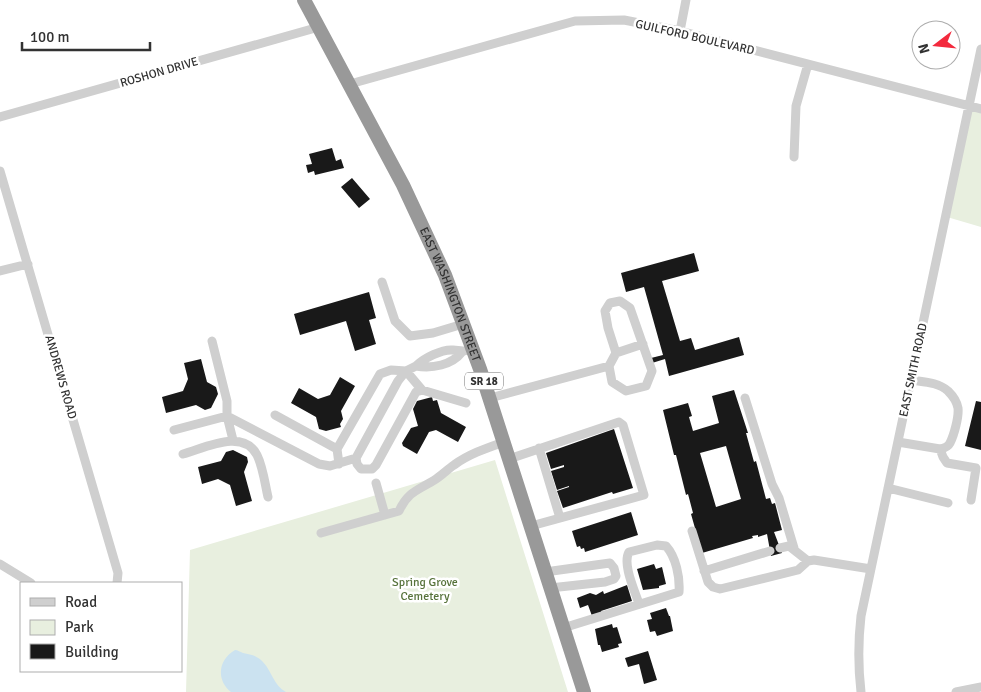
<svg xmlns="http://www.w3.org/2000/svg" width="981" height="692" font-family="Signika,sans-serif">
<rect width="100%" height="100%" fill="#fff"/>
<path fill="#e8efdf" d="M971,108L981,112V227L947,217Z
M495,460L568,692H186L190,550Z"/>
<path fill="#cbe2f0" d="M235,650C238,650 240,652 243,653C250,655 254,654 261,660C272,670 273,685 286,692H231C216,680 218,660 235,650Z"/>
<path fill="#191919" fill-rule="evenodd" d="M332,148L336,161L341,159L344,168L315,175L314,171L308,173L306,165L312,164L309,154Z
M352,178L370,199L359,208L341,187Z
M694,253L699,271L662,281L680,341L691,338L695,350L739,337L744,355L669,376L665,359L652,363L651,358L663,355L644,287L626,292L621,273Z
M369,292L376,318L369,320L376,344L355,351L346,321L300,335L294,314Z
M201,359L207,382L216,387L218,394L211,408L205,410L196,405L166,413L162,397L183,391L188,379L184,363Z
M340,377L355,386L341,411L343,419L340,424L341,427L326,431L319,429L316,417L291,403L299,388L318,399L330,395Z
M734,390L748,433H746L754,462L756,461L766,499L770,498L772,504L775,503L782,530L774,532L782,553L771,556L767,534L758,537V535L752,536L753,538L702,553L691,514L693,513L688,494L686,495L676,455H674L663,410L688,403L692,416L689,417L693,431L719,423L712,396ZM726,446L741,499L716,507L700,453Z
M432,397L433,401L437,400L441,413L466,427L458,442L436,430L429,432L417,454L403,446L402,443L411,428L418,426L413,409L417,401Z
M976,401L981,402V450L965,446Z
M614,429L633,488L613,494L612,492L563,508L557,491L569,487V486L557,490L551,471L564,467V465L551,469L546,453Z
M233,450L247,457L248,462L244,472L252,501L236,506L230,485L218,479L202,484L198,467L221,461L226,452Z
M631,512L638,535L585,552L584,548L581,549L580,546L577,547L572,531Z
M654,564L656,569L662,567L666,584L659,586V588L643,590L637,569Z
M627,585L632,601L601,611L602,613L592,616L588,605L580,608L577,598L590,593L596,595L603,591L604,594Z
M666,608L669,616H670L673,631L657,636L655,631L650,632L647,620L652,619L650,613Z
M612,624L613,628L617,627L622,643L618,644L619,647L602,652L600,645H598L595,629Z
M648,651L657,680L644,684L639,664L628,667L625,658Z"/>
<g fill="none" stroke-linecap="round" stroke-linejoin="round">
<path stroke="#cfcfcf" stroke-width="9" d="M680,31L686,0
M350,84L575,21L624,20L680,31L981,109
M0,117L319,27
M794,157L796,106L808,64
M0,171L118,573L117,583
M0,271L28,264
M382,282L395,321L410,336L433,333L463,324
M212,341L227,401V416L319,464L330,466L356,458
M462,352C452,365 432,369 416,366C424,358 442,349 453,350C463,351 462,352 473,349
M616,353L643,344
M416,366L406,371L398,381L356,458L357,464L361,469H372L376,465L416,392L422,390L466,403
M490,398L609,366L612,382L626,391L646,386L652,371L630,308L620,301L610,303L605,311L608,328L616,353L609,366
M745,398L772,484L779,498L794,548
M275,415L337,449
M174,430L227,416L233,440
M898,442L940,449C945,448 948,447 950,443C954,435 959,417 958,408C957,402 953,396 948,391C938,382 924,382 911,380
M539,448L560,518
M940,449L943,457L947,463L976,468L971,500
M183,454C205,448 243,428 257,455C263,467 265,484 268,497
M509,459L619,422L623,425L644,495L531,526
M339,464L337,449L380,374L391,370L406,371L422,390
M376,483L385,515
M888,488L948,503
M692,531L708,582L713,587L720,589L798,570L808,561L814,560L871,569
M321,533L399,511C408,491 419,490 436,479C442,475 448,469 454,465C469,454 487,448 504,442
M780,548L789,546L808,561
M0,564L31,583
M704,571L770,551
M545,572L610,563L614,568L616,576L614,579L605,582L550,588
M563,628L679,592C680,577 676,557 666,546L657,545L629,552C622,564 635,591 639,604
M861,692C858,666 858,642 861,616L981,49
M956,692L981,687"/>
<path stroke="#999" stroke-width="14" id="s1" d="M304,0L403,185L445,275L480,369L584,692"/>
</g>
<g text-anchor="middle" stroke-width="5" stroke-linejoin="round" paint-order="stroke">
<rect fill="#fff" stroke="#707070" stroke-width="1" x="465" y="372.5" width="38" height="17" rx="4"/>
<g font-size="11" font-weight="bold" fill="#323232">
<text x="484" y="385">SR 18</text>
</g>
<g font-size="12" fill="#323232" stroke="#fff">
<text transform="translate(695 37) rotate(13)" y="4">GUILFORD BOULEVARD</text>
<text transform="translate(159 72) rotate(-16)" y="4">ROSHON DRIVE</text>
<text dy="4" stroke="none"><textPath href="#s1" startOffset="329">EAST WASHINGTON STREET</textPath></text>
<text transform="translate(913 370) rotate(-78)" y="4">EAST SMITH ROAD</text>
<text transform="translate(61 377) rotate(74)" y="4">ANDREWS ROAD</text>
</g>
<g font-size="12" fill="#56723a" stroke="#fff">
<text x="425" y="586">Spring Grove<tspan x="425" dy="14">Cemetery</tspan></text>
</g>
</g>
<rect x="20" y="582" width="162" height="90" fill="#ffffff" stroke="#adadad"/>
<rect x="30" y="598" width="25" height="8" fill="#cfcfcf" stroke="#adadad"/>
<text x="65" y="607" font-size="15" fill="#323232">Road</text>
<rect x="30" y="620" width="25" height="15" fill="#e8efdf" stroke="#adadad"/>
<text x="65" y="632" font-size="15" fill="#323232">Park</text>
<rect x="30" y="644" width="25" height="15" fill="#191919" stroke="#adadad"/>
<text x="65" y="657" font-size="15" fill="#323232">Building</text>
<g transform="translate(936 45) rotate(254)"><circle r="24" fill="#ffffff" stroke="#adadad"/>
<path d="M0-4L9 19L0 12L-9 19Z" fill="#f32a3d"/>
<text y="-8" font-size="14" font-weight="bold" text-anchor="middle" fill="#323232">N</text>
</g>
<path d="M22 42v8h128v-8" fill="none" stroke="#323232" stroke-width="2.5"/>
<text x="30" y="42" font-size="15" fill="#323232" stroke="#ffffff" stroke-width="4" paint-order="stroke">100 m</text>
</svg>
